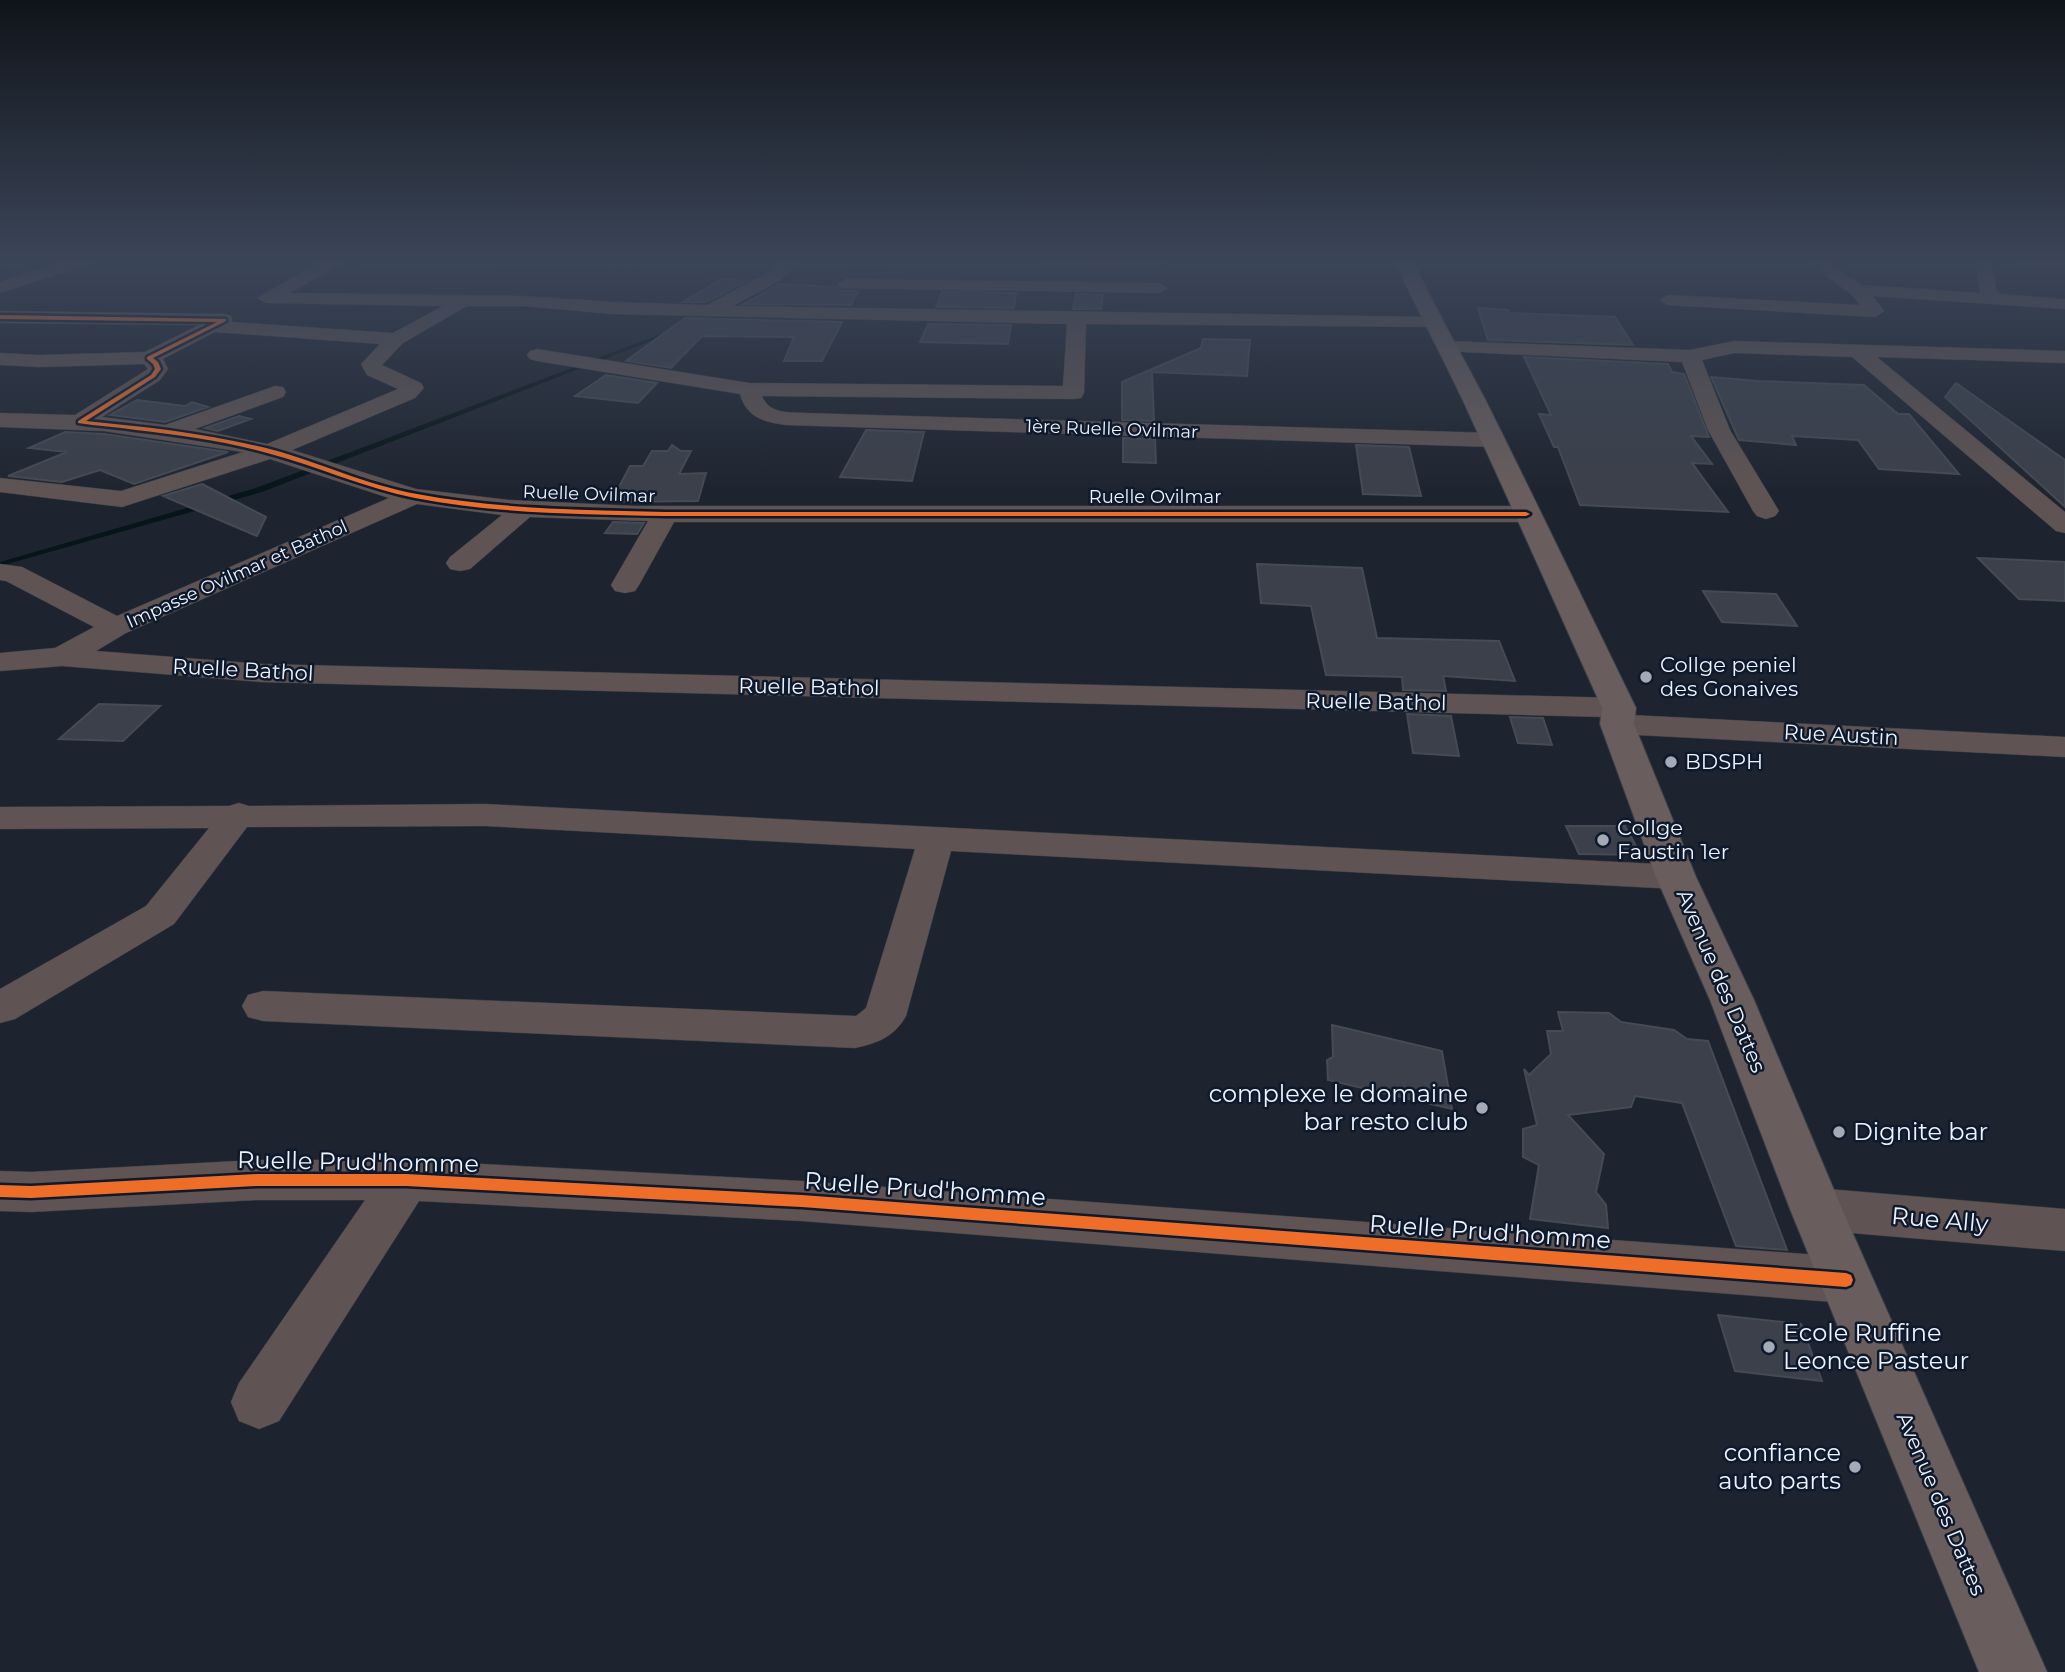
<svg xmlns="http://www.w3.org/2000/svg" width="2065" height="1672" font-family="Montserrat,sans-serif">
<rect width="100%" height="100%" fill="#1e242f"/>
<g fill="none" stroke-linecap="round" stroke-linejoin="round">
<path fill="#061517" fill-rule="evenodd" d="M1191,259H1202L1155,268L905,269L802,274L736,305L731,304L797,272L905,267L1155,266Z
M64,263L766,271L768,272L766,273L64,265L0,271V269Z
M669,331L674,332L262,492L0,566V562L256,488Z"/>
</g>
<path fill="#3b404a" stroke="#454b54" stroke-width="2" d="M722,279L747,281L706,302H683Z
M779,284L836,287L840,291H858L851,305L743,304Z
M942,292L1016,293L1014,308L936,307Z
M1076,294L1103,295L1101,309H1073Z
M1478,308L1508,310L1509,313L1615,317L1633,345L1488,340Z
M685,318L842,322L822,361H784L794,337L702,336L671,368L626,361Z
M928,324L1011,325L1008,344L920,342Z
M1203,339L1250,340L1247,376L1152,372L1154,421L1122,420V382L1201,348Z
M1524,357L1668,364L1672,372L1684,374L1709,437L1691,436L1712,464L1692,463L1728,512L1580,505L1558,447H1554L1539,414L1551,415Z
M606,375L657,383L638,403L575,396Z
M1711,377L1758,381L1864,385L1898,414H1909L1959,474L1879,469L1858,440L1792,436L1796,445L1739,440Z
M1956,383L2065,460V507L1945,397Z
M137,400L185,406L192,402L208,407L165,422L110,415Z
M239,416L251,419L218,431L205,428Z
M866,430L924,432L912,481L840,477Z
M65,432L104,434L228,452L134,484L100,470L62,482L8,476L67,452L29,448Z
M1123,438L1155,439L1156,463L1123,462Z
M672,445L681,451H691L679,474L706,473L698,501L611,502L630,466H643L652,451H668Z
M1356,445L1409,447L1421,496L1363,494Z
M202,484L266,517L257,536L163,496Z
M613,522L644,523L637,534L605,533Z
M1978,558L2065,562V601L2019,599Z
M1257,564L1362,568L1377,638L1499,641L1515,681L1443,676L1446,691L1403,690L1402,677L1326,675L1311,606L1261,603Z
M1703,591L1776,594L1797,626L1722,622Z
M99,704L160,706L123,741L59,739Z
M1407,714L1451,716L1459,756L1413,753Z
M1510,717L1543,718L1552,745L1518,743Z
M1566,826H1625L1641,855L1579,854Z
M1558,1012L1609,1013L1621,1022L1674,1030L1687,1039L1708,1041L1787,1250L1736,1246L1682,1103L1635,1096L1631,1107L1568,1115L1604,1154L1596,1192L1606,1205L1608,1228L1530,1219L1539,1165L1523,1157V1129L1537,1125L1524,1069L1529,1075L1551,1054L1547,1031H1563Z
M1332,1025L1442,1051L1452,1109L1328,1080L1327,1060L1333,1057Z
M1718,1315L1801,1324L1822,1381L1735,1371Z"/>
<g fill="none" stroke-linecap="round" stroke-linejoin="round">
<defs>
<path id="minor" d="M70,259H95L93,263L0,293V282Z
M325,259H342L336,268L289,293L523,296L613,302L707,305L769,272L783,259H801L781,280L733,306L1432,317L1439,319L1441,323L1439,327L1086,324L1084,393L1081,398L1073,399L762,396C769,414 788,412 805,413L1493,433L1501,435L1505,440L1501,445L1493,447L786,425C764,422 746,417 740,394L537,361L530,359L527,355L530,351L537,349L749,383L1063,386L1067,324L613,314L523,306H467L403,343L382,365L421,383L424,388L415,398L292,450L416,489L509,500L634,506H1526L1535,509L1539,514L1535,519L1526,522H674L639,585L635,591L625,593L615,591L611,585L648,521L530,517L470,569L460,571L450,569L446,563L450,557L502,515L417,504L126,633L96,651L262,664L1619,698L1630,701L1635,708L1630,715L2065,737V757L1617,734L1605,731L1601,724L1605,717L262,682L62,666L0,671V653L55,648L94,627L6,581L0,580V564L22,567L117,616L389,498L270,459L122,507L0,492V478L121,491L243,452L104,431L0,427V413L75,415L148,369L144,364L40,367L0,365V353L40,355L145,352L199,325L0,323V311L224,314L231,316L232,322L393,333L443,306L266,303L257,298ZM215,332L380,344L361,364L367,375L398,389L267,444L195,429L283,397L286,392L283,387L275,386L165,425L102,417L160,380L168,369L163,359Z
M1034,259H1174L1166,264C1144,265 1046,271 1034,259Z
M1803,259H1823L1861,285L1980,293L1975,259H1991L1996,289L2001,294L2065,299V309L1873,296L1884,311L1875,317L1668,305L1659,300L1668,295L1860,305L1851,294Z
M2017,259L2065,261V271L2025,264Z
M846,279L1159,283L1168,288L1159,293L840,288L837,284Z
M1448,341L1690,350L1734,341L2065,351V363L1877,357L2065,512V533L2056,531L1852,357L1734,353L1702,360L1730,430L1779,511L1775,516L1766,519L1757,516L1753,511L1708,430L1682,362L1441,351L1438,347L1441,343Z
M239,803L249,806L485,804L1676,865L1689,868L1695,877L1689,886L1676,889L951,851L906,1016C894,1037 878,1043 855,1048L263,1021L248,1017L242,1006L248,995L263,991L856,1016L866,1008L915,849L485,826L247,827L174,924L15,1019L0,1023V989L146,906L209,828L0,829V807L229,806Z
M257,1160H406L802,1181L1846,1257L1864,1264L1872,1280L1864,1296L1846,1303L802,1221L419,1201L279,1421L259,1429L239,1421L231,1402L239,1383L365,1200H257L31,1212L0,1211V1171L31,1172Z
M1816,1188L2065,1209V1251L1816,1230L1798,1224L1791,1209L1798,1194Z"/>
<path id="major" d="M1394,259H1412C1435,308 1461,353 1486,401C1537,503 1586,606 1636,708L1634,724L1696,877L1754,1000L1842,1209L2047,1672H1979L1790,1209L1710,1000L1656,877L1600,724L1602,708C1556,606 1511,504 1464,403C1441,354 1416,308 1394,259Z"/>
</defs>
<use href="#minor" stroke="#383e46" stroke-width="1"/>
<use href="#major" stroke="#383e46" stroke-width="2"/>
<use href="#minor" fill="#5f5453" fill-rule="evenodd"/>
<use href="#major" fill="#695e5d" fill-rule="evenodd"/>
<defs>
<path id="cycleway" d="M0,315L226,319V321L153,358L158,362L161,369L155,377L86,421C148,427 210,434 270,449C319,462 366,485 417,494C498,509 582,510 665,512H1526L1530,514L1526,516H665C582,514 497,514 415,498C364,488 317,466 267,453C224,441 180,435 136,430C117,427 97,426 78,423V421L151,375L155,369L153,364L147,359V357L217,322L0,319Z
M257,1174H406L802,1195L1846,1273L1851,1275L1853,1280L1851,1285L1846,1287L802,1207L406,1186H257L31,1198L0,1197V1185L31,1186Z"/>
</defs>
<use href="#cycleway" stroke="#0e192c" stroke-width="5"/>
<use href="#cycleway" fill="#ee6e29" fill-rule="evenodd"/>
</g>
<linearGradient id="sky" x2="0" y2="1"><stop stop-color="#10141a"/><stop offset="0.53" stop-color="#3b4558"/><stop offset="1" stop-color="#3b4558" stop-opacity="0"/></linearGradient>
<rect width="2065" height="493" fill="url(#sky)"/>
<g fill="#a4abb6" stroke="#0e192c" stroke-width="2.5">
<circle cx="1646" cy="677" r="7"/>
<circle cx="1671" cy="762" r="7"/>
<circle cx="1603" cy="840" r="7"/>
<circle cx="1482" cy="1108" r="7"/>
<circle cx="1839" cy="1132" r="7"/>
<circle cx="1769" cy="1347" r="7"/>
<circle cx="1855" cy="1467" r="7"/>
</g>
<g text-anchor="middle" stroke-width="5" stroke-linejoin="round" paint-order="stroke">
<g font-size="18" fill="#ecf3fe" stroke="#0e192c">
<text transform="translate(1112 429) rotate(2)" y="6">1ère Ruelle Ovilmar</text>
<text transform="translate(589 494) rotate(2)" y="6">Ruelle Ovilmar</text>
<text x="1155" y="503">Ruelle Ovilmar</text>
<text transform="translate(237 574) rotate(-24)" y="6">Impasse Ovilmar et Bathol</text>
</g>
<g font-size="21" fill="#ecf3fe" stroke="#0e192c" text-anchor="start">
<text x="1660" y="672">Collge peniel<tspan x="1660" dy="24">des Gonaives</tspan></text>
<text x="1685" y="769">BDSPH</text>
<text x="1617" y="835">Collge<tspan x="1617" dy="24">Faustin 1er</tspan></text>
</g>
<g font-size="21" fill="#ecf3fe" stroke="#0e192c">
<text transform="translate(243 670) rotate(3)" y="7">Ruelle Bathol</text>
<text transform="translate(809 687) rotate(1)" y="7">Ruelle Bathol</text>
<text transform="translate(1376 702) rotate(1)" y="7">Ruelle Bathol</text>
<text transform="translate(1841 735) rotate(3)" y="7">Rue Austin</text>
<text transform="translate(1721 981) rotate(67)" y="7">Avenue des Dattes</text>
<text transform="translate(1941 1504) rotate(67)" y="7">Avenue des Dattes</text>
</g>
<g font-size="24" fill="#ecf3fe" stroke="#0e192c" text-anchor="end">
<text x="1468" y="1102">complexe le domaine<tspan x="1468" dy="28">bar resto club</tspan></text>
<text x="1853" y="1140" text-anchor="start">Dignite bar</text>
<text x="1783" y="1341" text-anchor="start">Ecole Ruffine<tspan x="1783" dy="28">Leonce Pasteur</tspan></text>
<text x="1841" y="1461">confiance<tspan x="1841" dy="28">auto parts</tspan></text>
</g>
<g font-size="24" fill="#ecf3fe" stroke="#0e192c">
<text transform="translate(358 1162) rotate(1)" y="8">Ruelle Prud'homme</text>
<text transform="translate(925 1189) rotate(4)" y="8">Ruelle Prud'homme</text>
<text transform="translate(1940 1220) rotate(5)" y="8">Rue Ally</text>
<text transform="translate(1490 1232) rotate(4)" y="8">Ruelle Prud'homme</text>
</g>
</g>
</svg>
